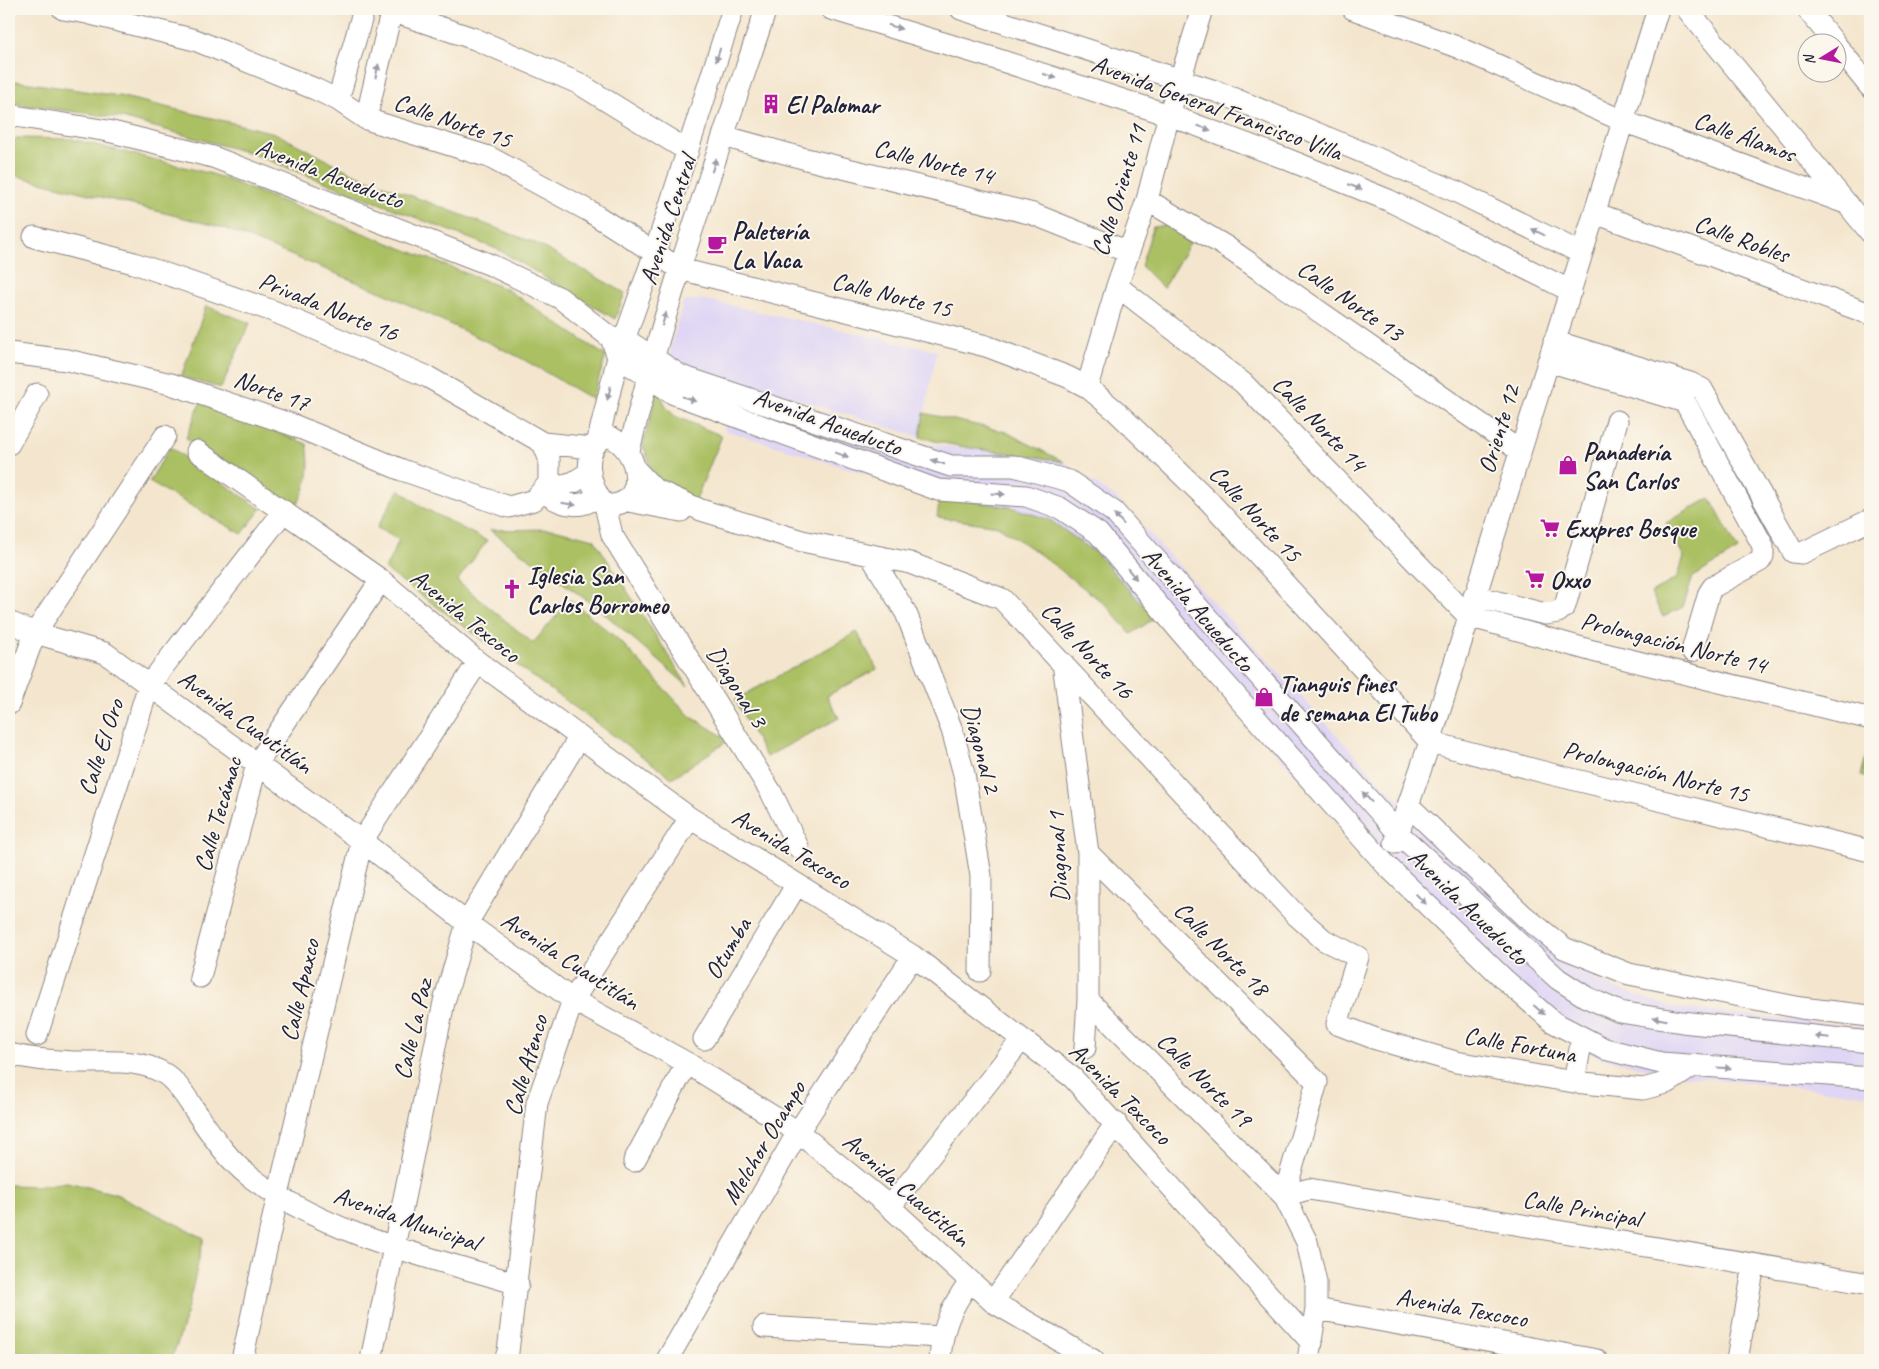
<svg xmlns="http://www.w3.org/2000/svg" width="1879" height="1369" font-family="Caveat,sans-serif">
<rect width="100%" height="100%" fill="#fbf7ec"/>
<filter id="ink" filterUnits="userSpaceOnUse"><feTurbulence type="fractalNoise" baseFrequency=".02" numOctaves="2"/><feDisplacementMap in="SourceGraphic" scale="10" xChannelSelector="R" yChannelSelector="G"/><feConvolveMatrix kernelMatrix="1 2 1 2 8 2 1 2 1" color-interpolation-filters="sRGB"/></filter>
<filter id="wash" filterUnits="userSpaceOnUse"><feTurbulence type="fractalNoise" baseFrequency=".0096" numOctaves="4" result="noise"/><feDisplacementMap in="SourceGraphic" scale="20" xChannelSelector="R" yChannelSelector="G"/><feGaussianBlur stdDeviation="1.12" result="paint"/><feColorMatrix in="noise" values="0 0 0 0 0 0 0 0 0 0 0 0 0 0 0 0 0 1.4 0 .05"/><feComposite in="paint" operator="in"/></filter>
<g filter="url(#wash)">
<rect width="100%" height="100%" fill="#f4e6ce"/>
<path fill="#dfd5f5" d="M121,9H152L150,17Z
M701,299L937,351L920,437L668,359L683,302Z
M740,385L922,444L1020,453L1064,462L1116,498L1376,777L1565,962L1612,987L1674,1008L1870,1028V1095L1674,1075L1598,1057L1405,895L1096,553L1050,520L1011,507L940,497L724,430Z"/>
<path fill="#abc064" stroke="#667150" d="M9,80L119,96L275,133L352,173L535,243L625,293L615,319L499,250L250,153L122,118L9,103Z
M16,138L72,139L212,174L506,289L606,356L592,399L519,357L386,294L224,228L9,174V147Z
M1166,225L1192,240L1163,288L1141,266L1153,227Z
M206,306L250,323L221,388L181,377Z
M658,389L666,407L675,416L722,436L694,504L659,490L643,445Z
M200,403L307,444C311,471 309,483 296,507L186,438Z
M924,413L1006,432L1064,462C1016,452 967,451 920,437Z
M170,447L261,509L242,534L149,482Z
M399,489L422,507L487,541L457,581L533,643L570,600L619,640L690,716L729,740L672,778L385,569L399,540L377,528Z
M940,497L1011,507L1050,520L1096,553L1155,618L1131,634L1106,605L1038,553L998,526L937,517Z
M1710,498L1738,550L1693,577L1683,607L1663,617L1651,593L1677,578L1684,557L1666,523Z
M553,529L594,539L688,686L599,609L490,530Z
M857,632L877,669L827,696L839,718L766,757L735,700Z
M1870,742V778L1861,775Z
M67,1182L116,1194L204,1238C198,1260 181,1349 169,1360H9V1185L40,1186Z"/>
</g>
<g filter="url(#ink)">
<g fill="none" stroke-linecap="round" stroke-linejoin="round">
<defs>
<path id="minor" d="M63,9L87,13L195,40L315,89L338,100L366,119L489,157L589,211L680,269L986,346L1068,377L1087,387L1116,411L1209,501L1430,742L1551,774L1870,851
M831,9L993,58L1169,115L1284,158L1388,200L1571,291
M961,9L1218,92L1455,191L1581,253
M1353,9L1457,47L1623,121L1848,204
M1687,9L1870,232
M1807,9L1834,42
M391,11L475,39L578,83L688,151
M1836,45L1870,87
M338,100L364,9
M9,115L108,131L213,157L491,265L560,298L611,338L625,339L681,376L951,466H1014L1069,481L1114,512L1399,834L1558,979L1586,997L1620,1012L1682,1022L1870,1042
M366,119L392,9
M723,136L806,159L1033,214L1128,252
M1147,200L1225,246L1520,451
M1595,213L1870,314
M34,237L134,263L273,311L428,377L543,443L592,448
M1117,286L1243,383L1468,616L1593,651L1867,718
M611,338L618,357L674,394L938,490L1026,496L1060,508L1098,533L1200,655L1386,865L1505,980L1553,1022L1605,1049L1661,1063L1870,1078
M1554,341L1690,383L1702,389L1793,552L1802,553L1870,520
M9,353L67,360L171,384L293,425L402,470L509,507L534,500L549,483V458L543,443
M1548,361L1685,402L1763,546V556L1760,561L1713,587L1709,593L1692,651
M1087,387L1117,286L1147,200L1169,115L1202,9
M607,436C641,446 650,509 605,505C588,487 580,447 607,436Z
M598,440L618,357L654,255L733,9
M9,444L37,394
M197,451L381,580L478,662L690,818L913,956L1073,1078L1312,1343
M629,451C665,301 717,155 766,9
M635,469L654,489L701,510L802,541L910,563L1002,599L1297,916L1324,940L1358,957L1337,1024L1376,1039L1456,1062L1574,1082L1643,1089L1669,1082L1693,1066
M542,491C559,504 578,511 597,497
M542,491L574,482L590,472
M628,501L681,511
M605,505L612,535L771,792L798,847
M871,556L906,613L952,730L964,774L981,876L980,971
M1474,596L1545,614L1558,612L1565,606L1617,421
M9,622L35,633L105,653L362,841L467,923L573,1000L687,1063L798,1132L890,1207L993,1302L1093,1360
M1063,663L1088,853V1000L1085,1048
M9,704L35,633L165,436
M1408,805L1524,916L1564,948L1629,974L1801,1008L1870,1016
M1395,843L1430,742L1658,9
M1088,853L1317,1082L1284,1196
M200,977L257,764L381,580
M1088,1000L1284,1196L1307,1242L1316,1282V1309L1308,1360
M37,1035L149,685L284,511
M704,1039L797,884
M9,1054C30,1059 51,1061 73,1062C104,1063 137,1057 165,1074C177,1082 186,1097 194,1109C210,1132 226,1158 249,1176C327,1235 425,1256 518,1284
M1574,1082L1582,1038
M634,1161L687,1063
M1284,1196L1309,1189L1870,1284
M890,1207L1022,1039
M993,1302L1116,1123
M1316,1309L1597,1360
M764,1327L941,1337
M242,1360L278,1195L362,841L478,662
M371,1360L444,1002L467,923L579,738
M505,1360L508,1352L537,1103L573,1000L690,818
M667,1360L798,1132L913,956
M940,1360C942,1327 951,1307 970,1281
M1737,1360L1754,1265"/>
</defs>
<use href="#minor" stroke="#8b8484" stroke-width="23"/>
<use href="#minor" stroke="#fff" stroke-width="21"/>
</g>
<defs><path id="oneway-solid" d="M-6-.8H1V-3.2L6.5 0L1 3.2V.8H-6Z" transform="scale(1.25)"/></defs>
<g fill="#9c9ca7">
<use href="#oneway-solid" transform="translate(895 27) rotate(17)"/>
<use href="#oneway-solid" transform="translate(718 55) rotate(108)"/>
<use href="#oneway-solid" transform="translate(377 71) rotate(-77)"/>
<use href="#oneway-solid" transform="translate(1050 76) rotate(18)"/>
<use href="#oneway-solid" transform="translate(1204 128) rotate(20)"/>
<use href="#oneway-solid" transform="translate(714 165) rotate(-72)"/>
<use href="#oneway-solid" transform="translate(1355 187) rotate(22)"/>
<use href="#oneway-solid" transform="translate(1538 232) rotate(-154)"/>
<use href="#oneway-solid" transform="translate(664 319) rotate(-73)"/>
<use href="#oneway-solid" transform="translate(609 393) rotate(104)"/>
<use href="#oneway-solid" transform="translate(689 399) rotate(20)"/>
<use href="#oneway-solid" transform="translate(842 455) rotate(20)"/>
<use href="#oneway-solid" transform="translate(938 462) rotate(-161)"/>
<use href="#oneway-solid" transform="translate(998 494) rotate(4)"/>
<use href="#oneway-solid" transform="translate(569 504) rotate(9)"/>
<use href="#oneway-solid" transform="translate(1119 519) rotate(-132)"/>
<use href="#oneway-solid" transform="translate(1132 574) rotate(50)"/>
<use href="#oneway-solid" transform="translate(1367 797) rotate(-132)"/>
<use href="#oneway-solid" transform="translate(1421 899) rotate(44)"/>
<use href="#oneway-solid" transform="translate(1539 1010) rotate(41)"/>
<use href="#oneway-solid" transform="translate(1660 1019) rotate(-171)"/>
<use href="#oneway-solid" transform="translate(1822 1037) rotate(-174)"/>
<use href="#oneway-solid" transform="translate(1724 1068) rotate(4)"/>
</g>
</g>
<defs>
<symbol id="building-bare" viewBox="-9 -9 18 18"><path d="M-4-6H4V6H1V3H-1V6H-4ZM-2.5-4.3h1.7v1.8h-1.7ZM.8-4.3h1.7v1.8H.8ZM-2.5-1h1.7V.8h-1.7ZM.8-1h1.7V.8H.8Z" fill="#b5179e" stroke="#fbf7ec" stroke-width="2.5" paint-order="stroke"/></symbol>
<symbol id="cafe-bare" viewBox="-9 -9 18 18"><path d="M-5.5-4.5H6V0H3Q3 3.5 0 3.5H-2.5Q-5.5 3.5-5.5 0ZM3-3.2v2h1.7v-2ZM-6 4.5H4V6H-6Z" fill="#b5179e" stroke="#fbf7ec" stroke-width="2.5" paint-order="stroke"/></symbol>
<symbol id="shop-bare" viewBox="-9 -9 18 18"><path d="M-5-2.5h2.3a2.7 3.5 0 0 1 5.4 0H5L5.5 6h-11ZM-1.5-2.5h3a1.5 2.3 0 0 0-3 0Z" fill="#b5179e" stroke="#fbf7ec" stroke-width="2.5" paint-order="stroke"/></symbol>
<symbol id="supermarket-bare" viewBox="-9 -9 18 18"><path d="M-6-5.5h2.5l.6 2H6L4.5 2H-2.5L-4.4-4H-6ZM-1.5 3.2a1.3 1.3 0 1 0 .1 0ZM3 3.2a1.3 1.3 0 1 0 .1 0Z" fill="#b5179e" stroke="#fbf7ec" stroke-width="2.5" paint-order="stroke"/></symbol>
<symbol id="church-bare" viewBox="-9 -9 18 18"><path d="M-1.2-6h2.4v3.5h3.3v2.4h-3.3V6h-2.4V-.1h-3.3v-2.4h3.3Z" fill="#b5179e" stroke="#fbf7ec" stroke-width="2.5" paint-order="stroke"/></symbol>
</defs>
<g fill-rule="evenodd">
<use href="#building-bare" x="757" y="90" width="28" height="28"/>
<use href="#cafe-bare" x="703" y="230" width="28" height="28"/>
<use href="#shop-bare" x="1554" y="451" width="28" height="28"/>
<use href="#supermarket-bare" x="1536" y="514" width="28" height="28"/>
<use href="#supermarket-bare" x="1521" y="565" width="28" height="28"/>
<use href="#church-bare" x="498" y="575" width="28" height="28"/>
<use href="#shop-bare" x="1250" y="683" width="28" height="28"/>
</g>
<g text-anchor="middle" stroke-width="4" stroke-linejoin="round" paint-order="stroke">
<g font-size="25" font-weight="bold" fill="#22223b" stroke="#fbf7ec" text-anchor="start">
<text x="786" y="113">El Palomar</text>
<text x="732" y="239">Paletería<tspan x="732" dy="29">La Vaca</tspan></text>
<text x="1583" y="460">Panadería<tspan x="1583" dy="29">San Carlos</tspan></text>
<text x="1565" y="537">Exxpres Bosque</text>
<text x="527" y="584">Iglesia San<tspan x="527" dy="29">Carlos Borromeo</tspan></text>
<text x="1550" y="588">Oxxo</text>
<text x="1279" y="692">Tianguis fines<tspan x="1279" dy="29">de semana El Tubo</tspan></text>
</g>
<g font-size="25" fill="#22223b" stroke="#fbf7ec">
<text transform="translate(1217 107) rotate(20)" y="9">Avenida General Francisco Villa</text>
<text transform="translate(453 120) rotate(19)" y="9">Calle Norte 15</text>
<text transform="translate(1745 136) rotate(20)" y="9">Calle Álamos</text>
<text transform="translate(934 161) rotate(14)" y="9">Calle Norte 14</text>
<text transform="translate(330 173) rotate(21)" y="9">Avenida Acueducto</text>
<text transform="translate(1118 190) rotate(-73)" y="9">Calle Oriente 11</text>
<text transform="translate(667 220) rotate(-72)" y="9">Avenida Central</text>
<text transform="translate(1742 238) rotate(20)" y="9">Calle Robles</text>
<text transform="translate(892 294) rotate(14)" y="9">Calle Norte 15</text>
<text transform="translate(1351 300) rotate(35)" y="9">Calle Norte 13</text>
<text transform="translate(329 306) rotate(22)" y="9">Privada Norte 16</text>
<text transform="translate(272 390) rotate(20)" y="9">Norte 17</text>
<text transform="translate(828 421) rotate(20)" y="9">Avenida Acueducto</text>
<text transform="translate(1320 423) rotate(46)" y="9">Calle Norte 14</text>
<text transform="translate(1498 429) rotate(-73)" y="9">Oriente 12</text>
<text transform="translate(1256 513) rotate(47)" y="9">Calle Norte 15</text>
<text transform="translate(1199 609) rotate(49)" y="9">Avenida Acueducto</text>
<text transform="translate(466 615) rotate(39)" y="9">Avenida Texcoco</text>
<text transform="translate(1674 642) rotate(14)" y="9">Prolongación Norte 14</text>
<text transform="translate(1088 650) rotate(47)" y="9">Calle Norte 16</text>
<text transform="translate(738 686) rotate(58)" y="9">Diagonal 3</text>
<text transform="translate(246 721) rotate(36)" y="9">Avenida Cuautitlán</text>
<text transform="translate(100 747) rotate(-72)" y="9">Calle El Oro</text>
<text transform="translate(982 748) rotate(75)" y="9">Diagonal 2</text>
<text transform="translate(1656 771) rotate(14)" y="9">Prolongación Norte 15</text>
<text transform="translate(217 814) rotate(-74)" y="9">Calle Tecámac</text>
<text transform="translate(792 848) rotate(31)" y="9">Avenida Texcoco</text>
<text transform="translate(1057 857) rotate(-93)" y="9">Diagonal 1</text>
<text transform="translate(1469 906) rotate(44)" y="9">Avenida Acueducto</text>
<text transform="translate(727 948) rotate(-59)" y="9">Otumba</text>
<text transform="translate(1222 948) rotate(45)" y="9">Calle Norte 18</text>
<text transform="translate(571 960) rotate(33)" y="9">Avenida Cuautitlán</text>
<text transform="translate(299 990) rotate(-77)" y="9">Calle Apaxco</text>
<text transform="translate(412 1029) rotate(-77)" y="9">Calle La Paz</text>
<text transform="translate(1520 1044) rotate(10)" y="9">Calle Fortuna</text>
<text transform="translate(525 1065) rotate(-74)" y="9">Calle Atenco</text>
<text transform="translate(1205 1079) rotate(45)" y="9">Calle Norte 19</text>
<text transform="translate(1121 1093) rotate(45)" y="9">Avenida Texcoco</text>
<text transform="translate(763 1142) rotate(-59)" y="9">Melchor Ocampo</text>
<text transform="translate(907 1189) rotate(41)" y="9">Avenida Cuautitlán</text>
<text transform="translate(1582 1208) rotate(10)" y="9">Calle Principal</text>
<text transform="translate(407 1218) rotate(19)" y="9">Avenida Municipal</text>
<text transform="translate(1462 1307) rotate(10)" y="9">Avenida Texcoco</text>
</g>
</g>
<rect width="1879" height="1369" fill="none" stroke="#fbf7ec" stroke-width="30"/>
<g transform="translate(1822 58) rotate(260)"><circle r="24" fill="#fbf7ec" stroke="#a4a2a5"/>
<path d="M0-4L9 19L0 12L-9 19Z" fill="#b5179e"/>
<text y="-8" font-size="14" font-weight="bold" text-anchor="middle" fill="#22223b">N</text>
</g>
</svg>
